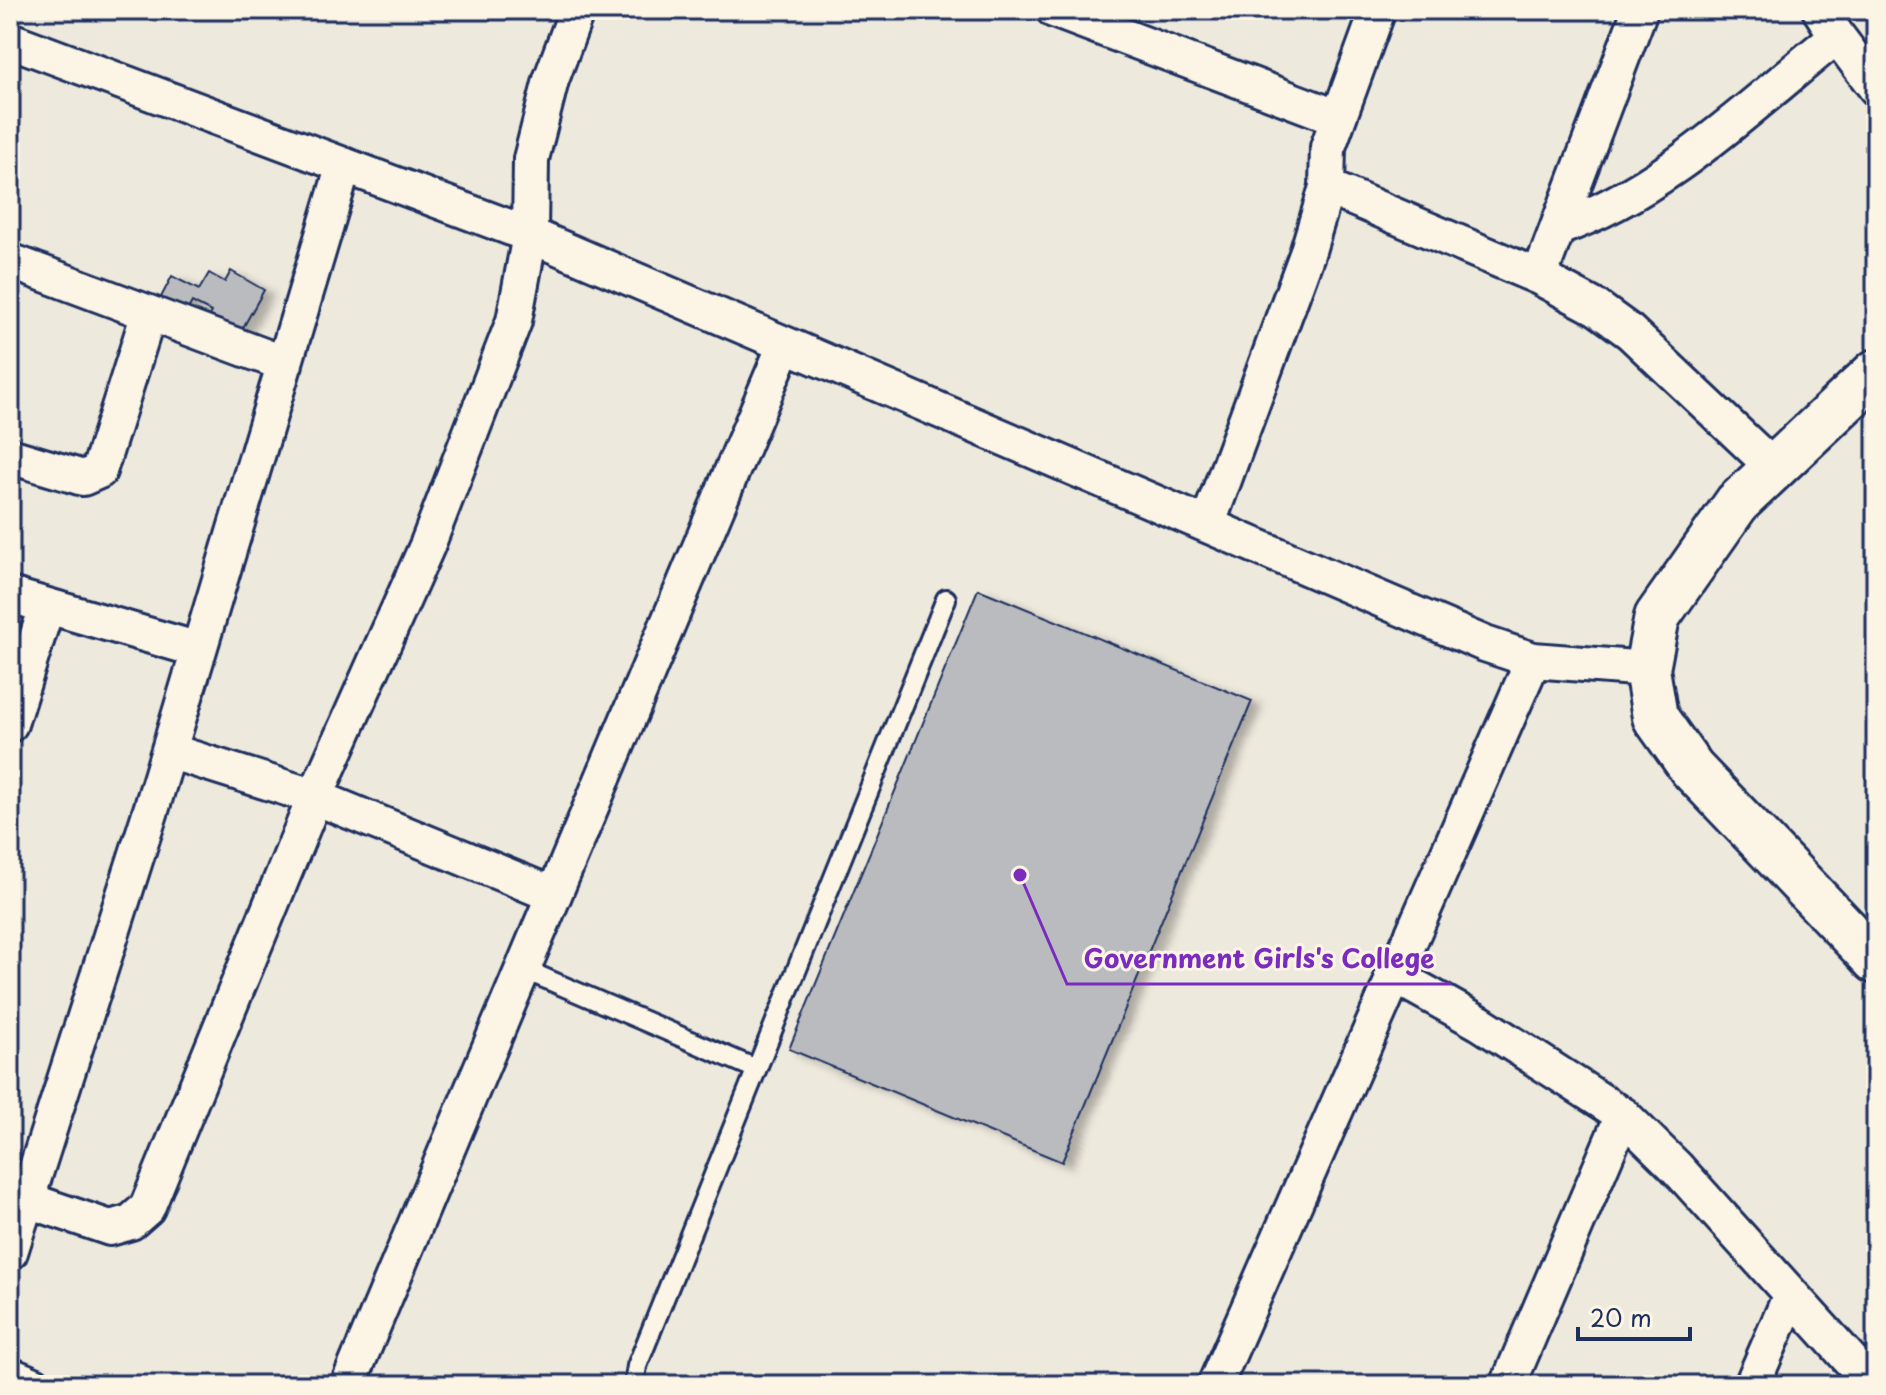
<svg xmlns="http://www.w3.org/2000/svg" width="1886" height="1395" font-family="'Playpen Sans',sans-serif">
<defs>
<filter id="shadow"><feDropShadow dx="9" dy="5" stdDeviation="4" flood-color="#0004"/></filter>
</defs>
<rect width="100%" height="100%" fill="#eee9dd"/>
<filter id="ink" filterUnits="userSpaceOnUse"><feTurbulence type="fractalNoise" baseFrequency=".0125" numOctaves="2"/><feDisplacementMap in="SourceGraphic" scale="16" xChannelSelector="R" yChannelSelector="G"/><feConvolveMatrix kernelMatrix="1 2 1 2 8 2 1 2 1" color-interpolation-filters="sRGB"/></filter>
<g filter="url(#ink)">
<path fill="#babbbe" stroke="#1b2f5e" stroke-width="2" filter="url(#shadow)" d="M231,271L264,290L235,342L204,325L211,312L192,302L186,313L160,299L172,276L199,290L209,273L225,282Z
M978,589L1252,701L1062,1162L789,1049Z"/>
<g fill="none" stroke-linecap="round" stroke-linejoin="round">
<defs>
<path id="lane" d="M523,969L754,1068
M634,1385L637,1366L946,599"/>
<path id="street" d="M1054,10L1336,117
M1837,36L1876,88
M10,40L530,235L1485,644L1533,660L1647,669
M1327,187L1539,277L1597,308L1630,332L1774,468
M1558,228C1664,192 1751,105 1837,36L1820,10
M10,261L285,364
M1539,277L1640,10
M10,456L83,478L99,471L149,313
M1208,523L1307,254L1327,187L1328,147L1378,10
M10,595L199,650
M10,724L47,606
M169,751L315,797L554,895
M1392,974L1480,1023L1623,1115L1676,1167L1873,1385
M10,1194L110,1228L131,1222L147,1208L315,797L427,546L514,321L530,235L531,159L551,80L577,10
M10,1252L152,807L344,165
M10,1375L34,1385
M348,1385L785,345
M1215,1385L1533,660
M1508,1385L1623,1115
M1752,1385L1790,1297"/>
<path id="secondary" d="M1876,372L1737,503L1657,617L1647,669L1655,717L1692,769L1876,961"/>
</defs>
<use href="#lane" stroke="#1b2f5e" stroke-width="24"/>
<use href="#street" stroke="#1b2f5e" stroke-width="40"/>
<use href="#secondary" stroke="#1b2f5e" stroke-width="50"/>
<use href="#lane" stroke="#fcf5e5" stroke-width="18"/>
<use href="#street" stroke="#fcf5e5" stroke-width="34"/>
<use href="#secondary" stroke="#fcf5e5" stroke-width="44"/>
</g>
</g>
<path fill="none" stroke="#7b2cbf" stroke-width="3" d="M1020 875L1067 984H1451"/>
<circle fill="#7b2cbf" stroke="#fcf5e5" stroke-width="3" cx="1020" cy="875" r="8"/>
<g font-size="26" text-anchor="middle" font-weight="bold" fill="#7b2cbf" stroke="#fcf5e5" stroke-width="6" stroke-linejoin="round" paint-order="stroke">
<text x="1259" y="968">Government Girls's College</text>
</g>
<rect width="1886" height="1395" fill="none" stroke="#fcf5e5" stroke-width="40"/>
<rect x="20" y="20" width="1846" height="1355" fill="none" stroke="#1b2f5e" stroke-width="3" filter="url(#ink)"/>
<path d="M1578 1327v12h112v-12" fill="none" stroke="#1b2f5e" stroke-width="4"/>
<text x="1590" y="1327" font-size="24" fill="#1b2f5e" stroke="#fcf5e5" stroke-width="6" paint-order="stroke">20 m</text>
</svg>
